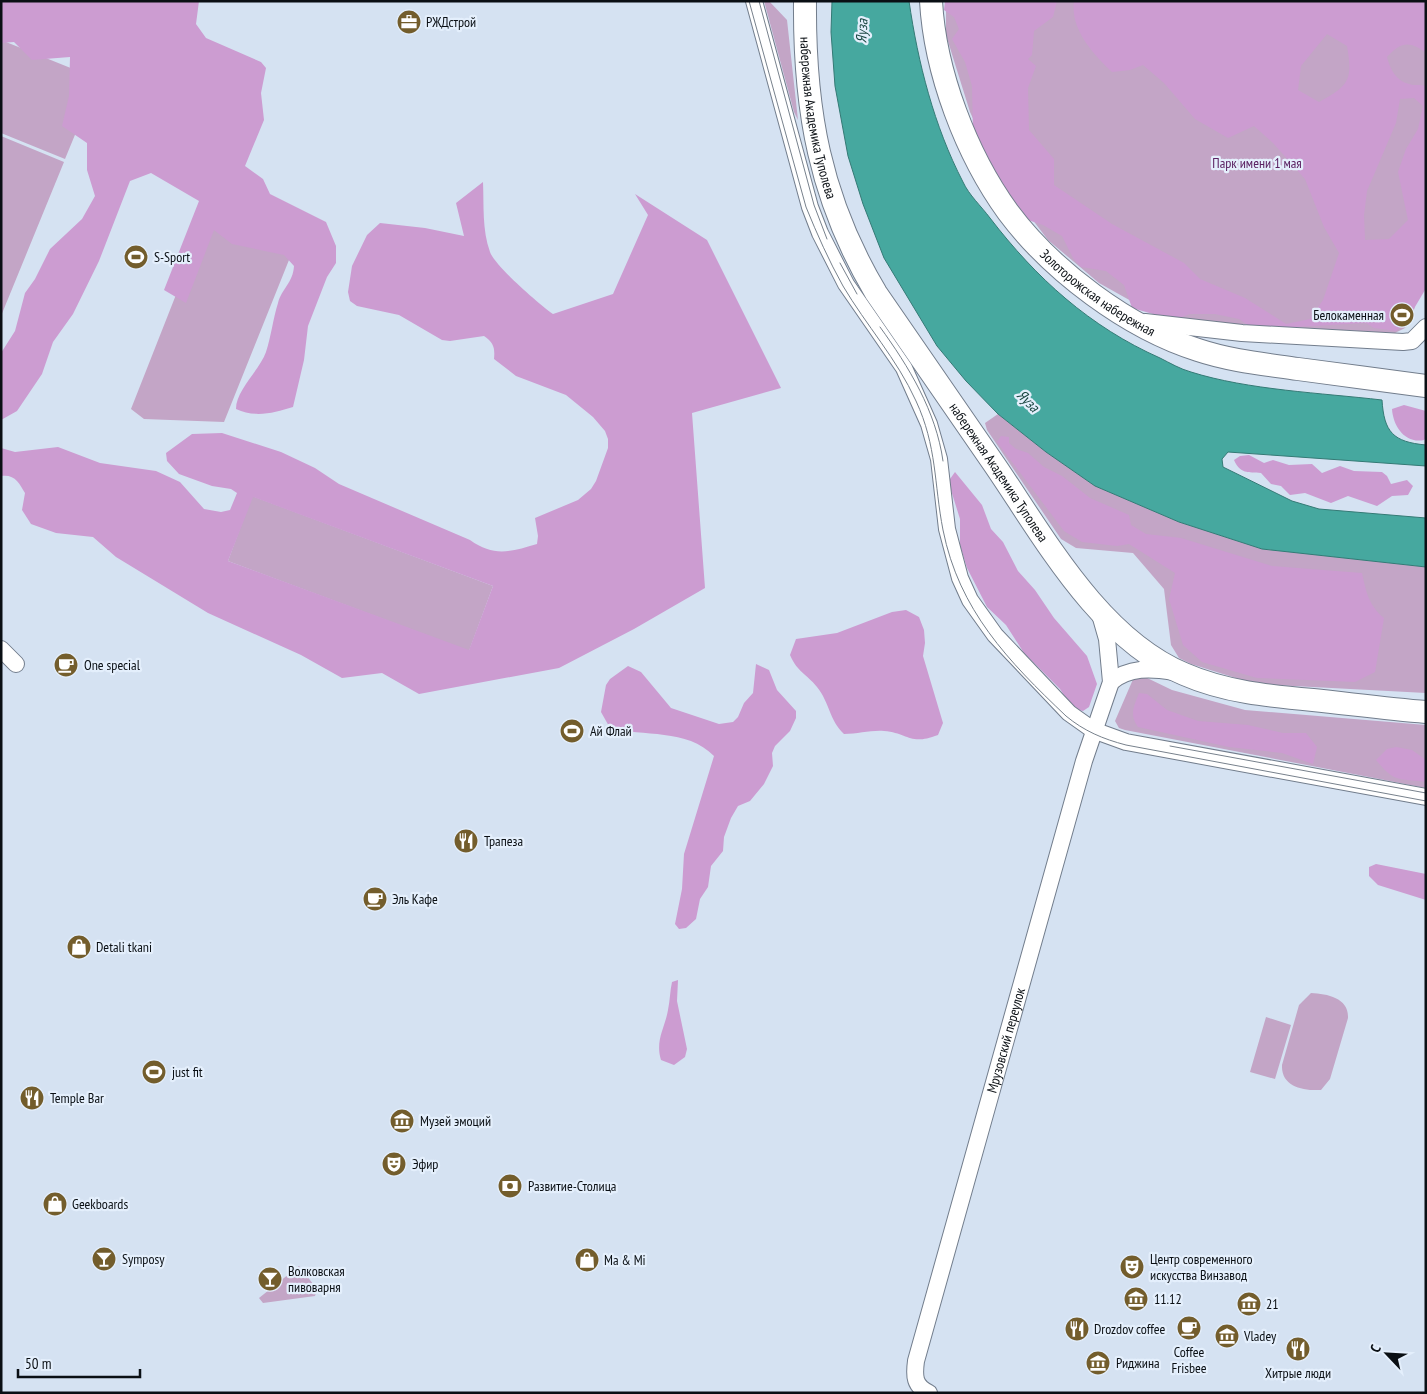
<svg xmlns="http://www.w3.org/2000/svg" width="1427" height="1394" font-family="'PT Sans Narrow',sans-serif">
<rect width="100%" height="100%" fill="#d5e2f2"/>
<path fill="#c3a5c6" d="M764,1H769L787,20L798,120L794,112Z
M946,1H1426V260L1413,314L1405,328L1395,333L1165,320L1099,283L1048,240L1000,177L970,112L946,35Z
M1,40L98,79L65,159L1,133Z
M1,136L64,162L1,316Z
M207,216L293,250L224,422L144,419L131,409Z
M998,414L1046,452L1095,486L1179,522L1262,549L1426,567V693L1255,684L1191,664L1179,658L1171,645L1164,589L1133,553L1076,548L1061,539L987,430L985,423Z
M252,496L493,586L469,651L228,561Z
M1143,676L1172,690L1245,710L1426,725V788L1125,730L1119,728L1115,721L1134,677Z
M1311,993C1328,994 1349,998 1348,1018L1330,1079L1321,1090C1302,1091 1281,1086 1282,1065L1299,1005Z
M1266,1017L1291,1025L1275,1079L1250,1072Z
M299,1266L317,1289L315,1296L263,1303L259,1298Z"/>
<path fill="#cc9cd1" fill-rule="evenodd" d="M1,1H199L196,24L206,38L261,62L266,68L261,93L264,120L245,166L263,179L270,194L326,222L336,246V263L327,277L308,326L304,360L293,407C274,413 255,418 236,409C236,390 259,371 266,352C271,337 273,319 278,303C282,288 293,283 294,266L284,255L232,244L214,230L186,303L164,290L199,201L151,173L130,181L99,261L73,314L53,342L42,374L17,411L1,420V353L15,331L25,293L35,279L50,249L82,219L95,196L87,170V143L62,126L69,96L70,57L32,60L14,42L1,43Z
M945,1H1057L1053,17L1034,31L1032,55L1028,59L1036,66L1028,88L1029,130L1054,159V185L1112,224L1184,263L1200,279L1245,298L1286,324L1310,319L1323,300L1339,253L1324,227L1305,179L1273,143L1254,126L1228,138L1195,119L1164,83L1143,65L1130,70L1112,72C1093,54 1070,29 1074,1H1426V53C1410,40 1400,42 1387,57C1390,69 1396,81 1409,84C1415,86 1420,84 1426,86V284L1425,290L1406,322L1396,331L1374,328L1366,323L1278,328L1249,326L1239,319L1215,314H1190L1179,318H1167L1132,308L1124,285L1106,271L1081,267L1073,258L1062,236L1043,225L1019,217L973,134L972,86L965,62L952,39L959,29L954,17L944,10ZM1327,34L1347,46C1353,80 1349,86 1319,102L1298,90L1301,66ZM1414,98L1423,106L1418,129L1406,149L1398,172L1408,220L1389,239L1365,240L1364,215L1367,191L1396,123L1400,99Z
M483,182C484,205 482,230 490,252C495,266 539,304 553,314L613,294L648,215L635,194L707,240L781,388L692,413L705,588L634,629L559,668L419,694L382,673L342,678L301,655L208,613L116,557L93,537L56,533L31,524L22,510L25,493C19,483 15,474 1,476V448L15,452L58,447L100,463L156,471L180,482L204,509L221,512L230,510L237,493L231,489L212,486L179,474L167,461L166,453L192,434L222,433L281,452L315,468L339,484L470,540C494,557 510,552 537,544L538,536L535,518L578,500L591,489L596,481L608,448V439L605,431L593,417L566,395L516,376L494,359C495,348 494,343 484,336L450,341L442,340L399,315L357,306L350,301L348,292L352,266L367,235L380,223L425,228L464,236L456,203ZM253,497L493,586L469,650L228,561Z
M1404,405L1426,411V438L1424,440C1405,444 1393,426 1392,409Z
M1001,436L1009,437V443L1016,449L1028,453L1044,467L1062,476L1090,498L1129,515L1131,525L1146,534L1181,538L1272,566L1362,573C1366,592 1369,606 1384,618L1375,672L1355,682L1257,678L1202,662L1183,645L1169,599L1175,573L1129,544L1117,546L1082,542L1064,531L997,442Z
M1249,455L1264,463L1273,460L1289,465L1312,464L1322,473L1340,466L1354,471L1382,472L1387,476L1391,484L1407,480L1413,486L1408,495L1392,496L1377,506L1348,496L1331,503L1305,493L1290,495L1281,486L1271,484L1261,473C1248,472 1240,474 1234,460L1240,456Z
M955,472L982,505L991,529L1003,542L1018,571L1035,590L1054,618L1087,656L1097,684L1089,707L1083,711L1075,709L1069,703L1060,689L1024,653L1006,625L987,607L967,568L960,545V519L950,487V479Z
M906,610L919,617L924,630L925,643L923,656L943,723L938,735C909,746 909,733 884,731C871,730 858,734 844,734C829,720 830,703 817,687C806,673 798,673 790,655L796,639L837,633L892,612Z
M756,664L769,670L777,690L796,711V718L790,731L775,746L772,753L773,766L764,784L750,801L738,806L731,818L724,837L723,851L711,866L708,887L700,899L696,919L686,928L679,929L675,924L682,889L684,854L714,756C687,728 643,737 610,728L601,712L606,685L610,679L628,666L641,672L671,708L719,724L733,722L738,717L744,703L753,693Z
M1139,693L1147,694L1167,710L1198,721L1248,725L1283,733H1306L1317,747L1313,764L1282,753L1229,747L1138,727C1129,715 1134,706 1139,693Z
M1396,747L1412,750L1426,760V782C1397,778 1395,783 1376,760L1387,749Z
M1376,864L1426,874V900L1378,885L1369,876V867Z
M678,980L677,1001L687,1049L685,1057L674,1065L661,1060C655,1040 665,1028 668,1010C670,1000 670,991 672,982Z"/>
<path fill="#46a89f" stroke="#347a75" d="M832,1H909C918,63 934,126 963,182C969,195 981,206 990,218C1036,278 1090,327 1160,358C1170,363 1180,369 1191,372C1248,390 1322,393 1382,400C1384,432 1393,442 1426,445V466L1228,452L1222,459L1223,467L1292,501L1319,509L1426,518V567L1262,549L1179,522L1095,486L1046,452L998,414L966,381L937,346L884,258L863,204L848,156L835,86L831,32Z"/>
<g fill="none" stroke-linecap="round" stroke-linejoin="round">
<defs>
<g id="street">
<path d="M754,1L810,207L820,233L846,284L904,368L929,424L939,459L947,529L960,578L970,600L995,635L1069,713L1093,730L1126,742L1426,797"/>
<path d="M1145,322L1242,333L1403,342L1412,341L1426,327"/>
<path d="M1,649L16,664"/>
<path d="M1111,682C1129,667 1151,668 1173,672"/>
<path id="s1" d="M929,1393C914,1386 914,1376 916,1361L1084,761L1111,682L1107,639L1099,611"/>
</g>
<g id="secondary">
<path id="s2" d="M805,1C804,110 820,199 876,293C916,351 956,409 996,467C1045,539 1100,639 1184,674C1225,692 1269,696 1313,700C1351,704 1388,709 1426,712"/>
<path id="s3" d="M931,1C935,72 966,154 1008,212C1052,271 1128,328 1198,350C1231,361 1264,364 1298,369C1341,375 1383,380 1426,386"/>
</g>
</defs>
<use href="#street" stroke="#727d8c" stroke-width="18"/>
<use href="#secondary" stroke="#727d8c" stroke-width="24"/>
<use href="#street" stroke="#fff" stroke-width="16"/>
<use href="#secondary" stroke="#fff" stroke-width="22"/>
<path stroke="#77818c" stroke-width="1" d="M749,1L806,207C817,234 829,261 843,286C866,325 897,359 916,401C937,446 934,484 943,530C959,610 1008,661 1066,716C1084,731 1103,739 1126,745L1426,801
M759,1L814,205L827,239
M840,263L857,294
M880,327C909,367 936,411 943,461
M1170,746L1426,793"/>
</g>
<defs>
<symbol id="office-disc" viewBox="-11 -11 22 22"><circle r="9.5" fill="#735d2c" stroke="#e4effc"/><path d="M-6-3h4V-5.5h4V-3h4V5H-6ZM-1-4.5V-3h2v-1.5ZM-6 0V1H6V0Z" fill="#fff"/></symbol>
<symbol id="stadium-disc" viewBox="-11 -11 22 22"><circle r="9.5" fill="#735d2c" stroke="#e4effc"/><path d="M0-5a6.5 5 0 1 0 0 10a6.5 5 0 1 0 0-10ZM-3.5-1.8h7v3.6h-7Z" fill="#fff"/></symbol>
<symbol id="cafe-disc" viewBox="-11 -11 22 22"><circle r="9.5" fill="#735d2c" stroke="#e4effc"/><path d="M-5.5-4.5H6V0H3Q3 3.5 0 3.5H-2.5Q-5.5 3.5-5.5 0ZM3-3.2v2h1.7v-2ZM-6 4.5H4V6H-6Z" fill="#fff"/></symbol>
<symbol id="restaurant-disc" viewBox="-11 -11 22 22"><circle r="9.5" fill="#735d2c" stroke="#e4effc"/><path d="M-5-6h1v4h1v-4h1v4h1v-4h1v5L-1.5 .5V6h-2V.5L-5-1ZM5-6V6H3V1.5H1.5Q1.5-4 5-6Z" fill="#fff"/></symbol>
<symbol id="shop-disc" viewBox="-11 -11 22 22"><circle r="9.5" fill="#735d2c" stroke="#e4effc"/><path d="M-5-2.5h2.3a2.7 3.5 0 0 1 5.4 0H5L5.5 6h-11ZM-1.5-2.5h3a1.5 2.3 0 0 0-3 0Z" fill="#fff"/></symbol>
<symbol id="museum-disc" viewBox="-11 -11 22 22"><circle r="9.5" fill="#735d2c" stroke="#e4effc"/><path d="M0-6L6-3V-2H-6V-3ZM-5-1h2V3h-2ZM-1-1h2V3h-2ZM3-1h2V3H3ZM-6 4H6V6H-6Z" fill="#fff"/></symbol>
<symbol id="theatre-disc" viewBox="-11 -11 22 22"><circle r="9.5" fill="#735d2c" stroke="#e4effc"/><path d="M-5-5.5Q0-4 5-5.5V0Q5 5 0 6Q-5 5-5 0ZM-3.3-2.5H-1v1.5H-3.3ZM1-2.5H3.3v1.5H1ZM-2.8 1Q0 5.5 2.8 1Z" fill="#fff"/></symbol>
<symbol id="bank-disc" viewBox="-11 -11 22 22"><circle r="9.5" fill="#735d2c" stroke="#e4effc"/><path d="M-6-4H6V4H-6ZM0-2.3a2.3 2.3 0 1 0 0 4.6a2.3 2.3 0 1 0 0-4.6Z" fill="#fff"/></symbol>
<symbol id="bar-disc" viewBox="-11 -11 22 22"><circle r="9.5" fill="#735d2c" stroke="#e4effc"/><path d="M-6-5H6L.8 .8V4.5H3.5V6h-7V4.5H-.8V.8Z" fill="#fff"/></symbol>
</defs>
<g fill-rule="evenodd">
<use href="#office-disc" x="395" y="8" width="28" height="28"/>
<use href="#stadium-disc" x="122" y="243" width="28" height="28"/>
<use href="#stadium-disc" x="1388" y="301" width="28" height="28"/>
<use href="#cafe-disc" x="52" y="651" width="28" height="28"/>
<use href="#stadium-disc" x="558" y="717" width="28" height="28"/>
<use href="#restaurant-disc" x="452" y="827" width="28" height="28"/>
<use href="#cafe-disc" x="361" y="885" width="28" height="28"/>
<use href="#shop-disc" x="65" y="933" width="28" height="28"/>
<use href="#stadium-disc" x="140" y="1058" width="28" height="28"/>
<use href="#restaurant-disc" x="18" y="1084" width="28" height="28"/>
<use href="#museum-disc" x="388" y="1107" width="28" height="28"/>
<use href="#theatre-disc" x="380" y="1150" width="28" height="28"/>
<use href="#bank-disc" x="496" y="1172" width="28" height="28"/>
<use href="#shop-disc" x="41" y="1190" width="28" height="28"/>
<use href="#bar-disc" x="90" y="1245" width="28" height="28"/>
<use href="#shop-disc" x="573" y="1246" width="28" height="28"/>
<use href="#theatre-disc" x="1118" y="1253" width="28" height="28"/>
<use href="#bar-disc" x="256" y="1265" width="28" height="28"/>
<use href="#museum-disc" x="1122" y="1285" width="28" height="28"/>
<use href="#museum-disc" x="1235" y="1290" width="28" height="28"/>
<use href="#cafe-disc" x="1175" y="1314" width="28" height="28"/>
<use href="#restaurant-disc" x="1063" y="1315" width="28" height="28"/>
<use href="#museum-disc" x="1213" y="1322" width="28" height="28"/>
<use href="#restaurant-disc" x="1284" y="1335" width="28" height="28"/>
<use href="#museum-disc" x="1084" y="1349" width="28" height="28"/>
</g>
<g text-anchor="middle" stroke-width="4.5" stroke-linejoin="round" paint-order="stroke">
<g font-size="14" fill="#0a0f14" stroke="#e4effc" text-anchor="start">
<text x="426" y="27">РЖДстрой</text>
<text x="154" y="262">S-Sport</text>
<text x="1384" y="320" text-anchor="end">Белокаменная</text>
<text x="84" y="670">One special</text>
<text x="590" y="736">Ай Флай</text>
<text x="484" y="846">Трапеза</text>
<text x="392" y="904">Эль Кафе</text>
<text x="96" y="952">Detali tkani</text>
<text x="172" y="1077">just fit</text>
<text x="50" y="1103">Temple Bar</text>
<text x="420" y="1126">Музей эмоций</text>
<text x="412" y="1169">Эфир</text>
<text x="528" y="1191">Развитие-Столица</text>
<text x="72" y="1209">Geekboards</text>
<text x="122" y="1264">Symposy</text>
<text x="1150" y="1264">Центр современного<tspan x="1150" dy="16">искусства Винзавод</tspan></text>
<text x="604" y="1265">Ma &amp; Mi</text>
<text x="288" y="1276">Волковская<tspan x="288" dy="16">пивоварня</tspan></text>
<text x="1154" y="1304">11.12</text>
<text x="1266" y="1309">21</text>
<text x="1094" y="1334">Drozdov coffee</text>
<text x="1244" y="1341">Vladey</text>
<text x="1189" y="1357" text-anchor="middle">Coffee<tspan x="1189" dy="16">Frisbee</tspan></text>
<text x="1116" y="1368">Риджина</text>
<text x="1298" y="1378" text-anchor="middle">Хитрые люди</text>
</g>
<g font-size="14" fill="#0a0f14" stroke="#e4effc">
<text dy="5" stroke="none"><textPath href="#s2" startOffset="118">набережная Академика Туполева</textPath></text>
<text dy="5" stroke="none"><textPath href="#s3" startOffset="349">Золоторожская набережная</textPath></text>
<text dy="5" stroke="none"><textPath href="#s2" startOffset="522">набережная Академика Туполева</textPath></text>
<text dy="5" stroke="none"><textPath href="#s1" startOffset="371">Мрузовский переулок</textPath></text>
</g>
<g font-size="14" fill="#5b2162" stroke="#e4effc">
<text x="1257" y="168">Парк имени 1 мая</text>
</g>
<g font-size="15" font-style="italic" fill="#1c4843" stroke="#e4effc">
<text transform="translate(862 31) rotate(-87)" y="5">Яуза</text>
<text transform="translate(1028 401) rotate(45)" y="5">Яуза</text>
</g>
</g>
<rect width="1427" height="1394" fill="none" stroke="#0a0f14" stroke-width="5"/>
<g transform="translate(1387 1354) rotate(295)" stroke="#e4effc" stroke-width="4" paint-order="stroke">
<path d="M0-4L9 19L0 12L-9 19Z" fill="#0a0f14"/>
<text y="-8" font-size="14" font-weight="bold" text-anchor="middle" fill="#0a0f14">С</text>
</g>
<path d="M18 1369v8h122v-8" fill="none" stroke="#0a0f14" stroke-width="2.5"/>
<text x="25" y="1369" font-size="15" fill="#0a0f14" stroke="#e4effc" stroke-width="4" paint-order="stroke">50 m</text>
</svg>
